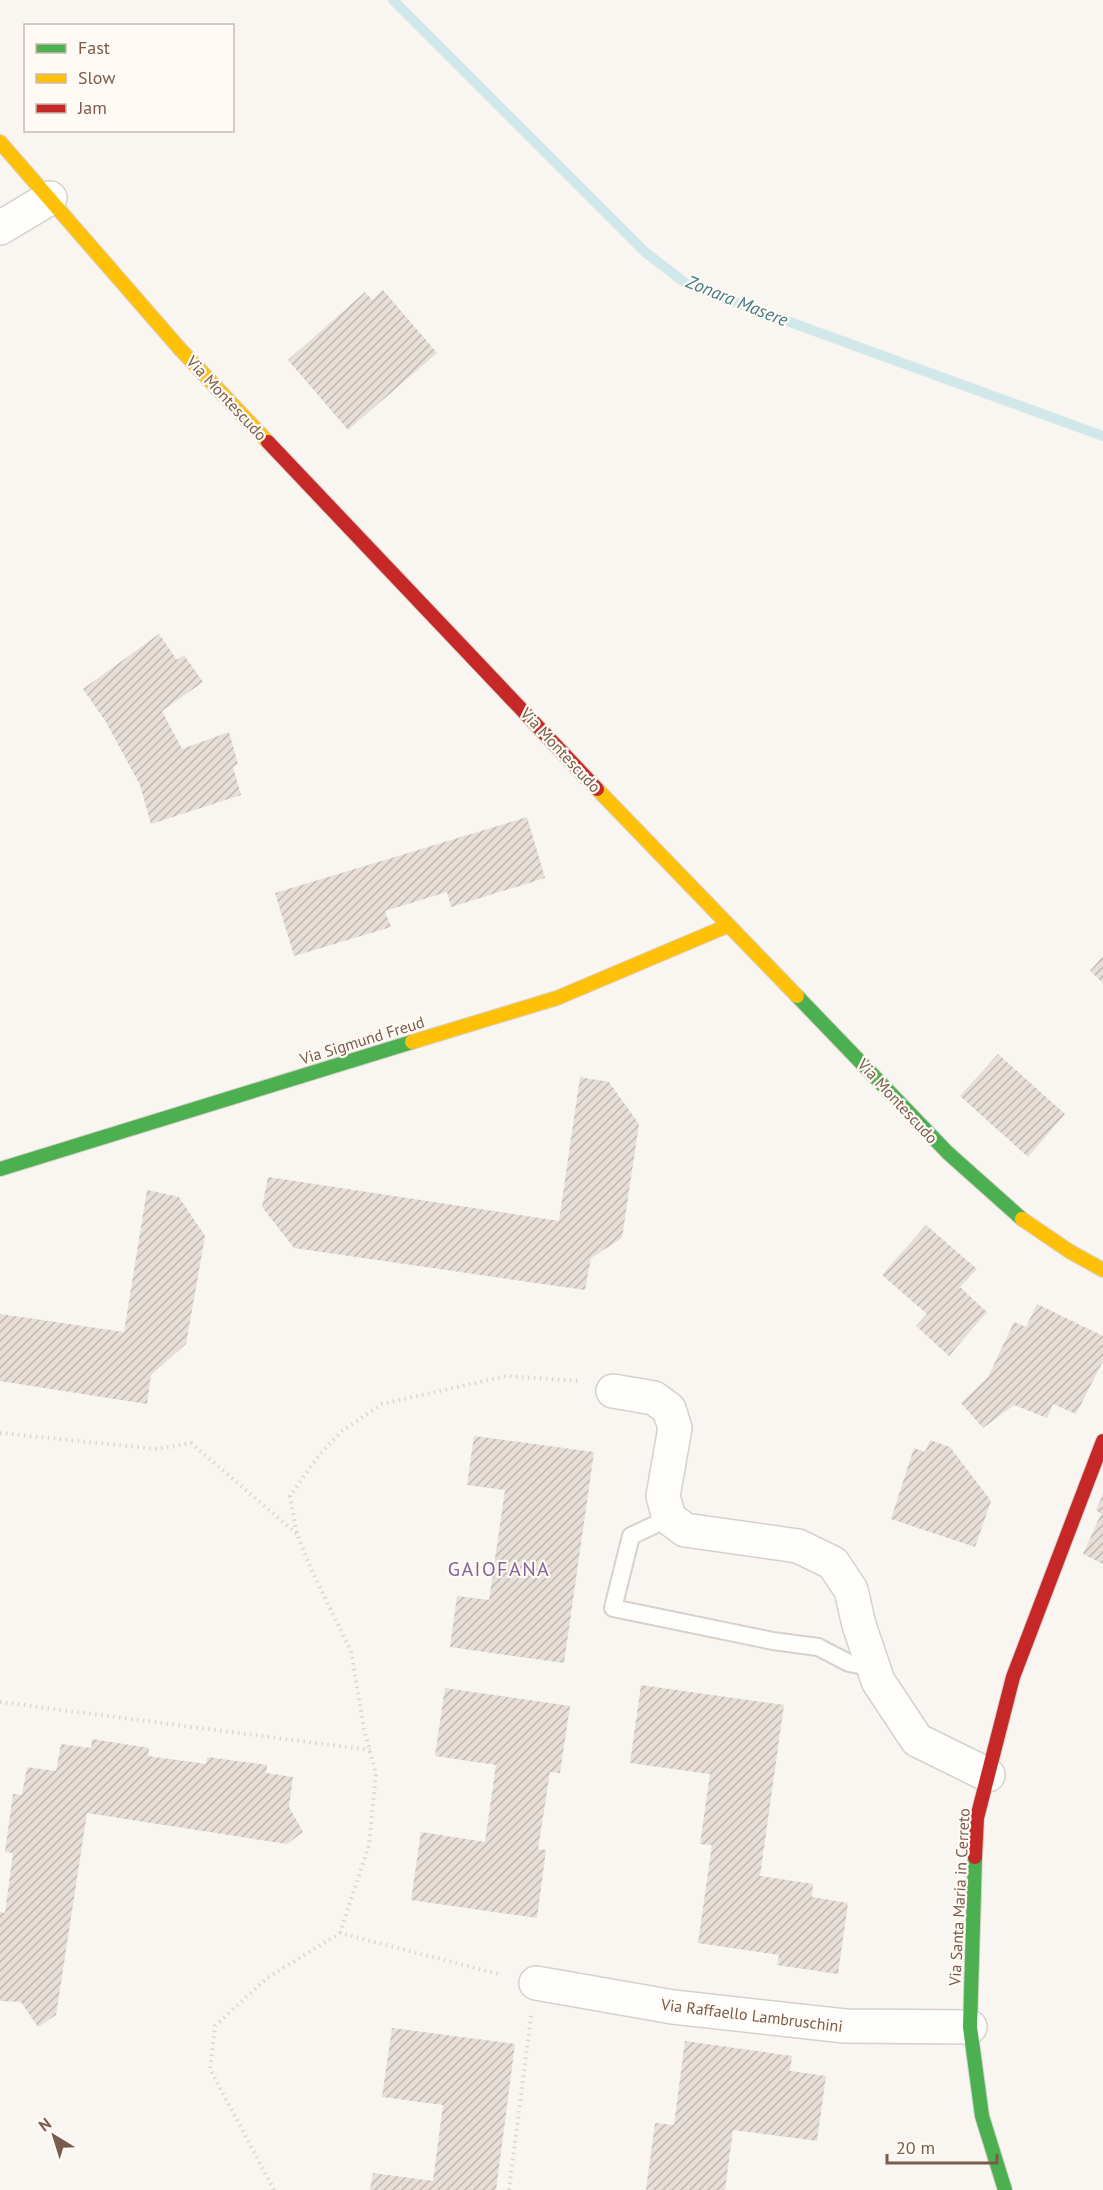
<svg xmlns="http://www.w3.org/2000/svg" width="1103" height="2190" font-family="'PT Sans',sans-serif">
<defs>
<pattern id="building-hatch" width="6" height="6" patternUnits="userSpaceOnUse" patternTransform="scale(1.5)"><rect width="6" height="6" fill="#e6ded7"/><path d="M-1 1l2-2M0 6l6-6M5 7l2-2" fill="none" stroke="#bfb7b1"/></pattern>
</defs>
<rect width="100%" height="100%" fill="#f9f5f0"/>
<g fill="none" stroke-linecap="round" stroke-linejoin="round">
<path stroke="#d0e8ea" stroke-width="10" d="M393,0L645,252L688,285L1103,436"/>
</g>
<path fill="url(#building-hatch)" d="M383,290L437,353L348,430L288,360L365,292L372,300Z
M159,634L177,660L184,655L203,682L162,711L182,749L229,732L238,764L233,767L241,795L151,824L140,785L106,722L83,689Z
M527,817L545,878L451,907L447,892L385,911L391,927L294,956L275,893Z
M1103,956V983L1090,971Z
M998,1054L1065,1114L1028,1157L960,1096Z
M580,1077L609,1082L639,1124L622,1238L591,1258L585,1290L294,1248L262,1207L268,1177L559,1221Z
M147,1190L179,1197L205,1236L186,1344L151,1375L147,1404L0,1381V1314L124,1332Z
M926,1225L977,1269L960,1287L987,1312L949,1356L916,1326L927,1314L882,1275Z
M1037,1304L1103,1336V1361L1076,1414L1053,1404L1047,1418L1014,1405L983,1428L961,1403L988,1377L1014,1322L1026,1327Z
M474,1436L594,1452L564,1663L450,1647L457,1596L489,1600L505,1490L467,1485Z
M930,1440L950,1447L991,1501L975,1547L891,1519L914,1448L925,1452Z
M1103,1494V1564L1083,1554L1101,1514L1096,1510Z
M641,1685L784,1705L760,1876L813,1884L812,1897L848,1903L838,1974L777,1965L779,1955L698,1943L712,1845L700,1844L710,1774L630,1763Z
M445,1688L570,1706L560,1773L550,1772L538,1849L546,1850L537,1918L411,1900L421,1832L485,1842L496,1765L435,1756Z
M92,1739L149,1748L148,1756L206,1764L207,1757L267,1765L266,1773L293,1777L289,1807L303,1832L287,1844L87,1813L56,2015L38,2027L21,2002L0,2001V1912L5,1913L13,1853L5,1852L13,1794L22,1795L27,1767L56,1771L61,1744L91,1748Z
M392,2028L515,2044L496,2190H370L373,2173L433,2181L443,2105L382,2097Z
M685,2041L792,2056L790,2071L826,2076L817,2141L733,2130L725,2190H646L655,2123L674,2125Z"/>
<g fill="none" stroke-linecap="round" stroke-linejoin="round">
<defs>
<path id="lane" d="M669,1518L631,1536L613,1608L773,1641L818,1647L849,1663L874,1668"/>
<path id="street" d="M0,228L50,198
M613,1391L654,1398L669,1409L675,1428L663,1496L669,1518L685,1530L798,1546L833,1563L851,1590L859,1625L878,1681L917,1740L988,1775
M536,1983L673,2007L845,2026L970,2027"/>
<path id="fast" d="M797,996L948,1153L1022,1219
M0,1169L412,1042
M975,1857L970,2027L982,2116L1005,2190"/>
<path id="slow" d="M0,142L180,349L268,442
M597,789L797,996
M412,1042L557,998L727,926
M1022,1219L1069,1251L1103,1270"/>
<path id="jam" d="M268,442L597,789
M975,1857L977,1818L1013,1677L1103,1441"/>
</defs>
<use href="#lane" stroke="#d7d1cb" stroke-width="20"/>
<use href="#street" stroke="#d7d1cb" stroke-width="36"/>
<use href="#fast" stroke="#d9d2cb" stroke-width="16"/>
<use href="#slow" stroke="#d9d2cb" stroke-width="16"/>
<use href="#jam" stroke="#d9d2cb" stroke-width="16"/>
<path stroke="#dcd5d0" stroke-width="4" stroke-dasharray="1.5 4.5" stroke-linecap="butt" d="M0,1433L157,1449L191,1443L297,1534
M0,1702L370,1750
M340,1933L369,1845L376,1774L364,1729L351,1651L311,1569L297,1534L290,1496L320,1454L342,1431L382,1404L506,1376L580,1381
M274,2190L210,2069L215,2026L267,1978L340,1933L502,1975
M509,2190L531,2016"/>
<use href="#lane" stroke="#fefefd" stroke-width="16"/>
<use href="#street" stroke="#fefefd" stroke-width="33"/>
<use href="#fast" stroke="#4caf50" stroke-width="14"/>
<use href="#slow" stroke="#ffc107" stroke-width="14"/>
<use href="#jam" stroke="#c62828" stroke-width="14"/>
</g>
<g text-anchor="middle" stroke-width="4.5" stroke-linejoin="round" paint-order="stroke">
<g font-size="16" fill="#7a5c4d" stroke="#fffaf3">
<text transform="translate(227 398) rotate(47)" y="6">Via Montescudo</text>
<text transform="translate(561 750) rotate(47)" y="6">Via Montescudo</text>
<text transform="translate(362 1040) rotate(-17)" y="6">Via Sigmund Freud</text>
<text transform="translate(898 1101) rotate(47)" y="6">Via Montescudo</text>
<text transform="translate(959 1897) rotate(-87)" y="6">Via Santa Maria in Cerreto</text>
<text transform="translate(752 2015) rotate(7)" y="6">Via Raffaello Lambruschini</text>
</g>
<g font-size="18" font-style="italic" fill="#437c86" stroke="#fffaf3">
<text transform="translate(737 301) rotate(22)" y="6">Zonara Masere</text>
</g>
<g font-size="20" letter-spacing="1.5" fill="#846695" stroke="#fffaf3">
<text x="499" y="1576">GAIOFANA</text>
</g>
</g>
<rect x="24" y="24" width="210" height="108" fill="#fffaf3" stroke="#cabbb1" stroke-width="1.5"/>
<rect x="36" y="44" width="30" height="9" fill="#4caf50" stroke="#cabbb1" stroke-width="1.5"/>
<text x="78" y="54" font-size="18" fill="#7a5c4d">Fast</text>
<rect x="36" y="74" width="30" height="9" fill="#ffc107" stroke="#cabbb1" stroke-width="1.5"/>
<text x="78" y="84" font-size="18" fill="#7a5c4d">Slow</text>
<rect x="36" y="104" width="30" height="9" fill="#c62828" stroke="#cabbb1" stroke-width="1.5"/>
<text x="78" y="114" font-size="18" fill="#7a5c4d">Jam</text>
<g transform="translate(54 2136) rotate(322)" stroke="#fffaf3" stroke-width="4.5" paint-order="stroke">
<path d="M0-4.5L10 22L0 15L-10 22Z" fill="#7a5c4d"/>
<text y="-9" font-size="16" font-weight="bold" text-anchor="middle" fill="#7a5c4d">N</text>
</g>
<path d="M887 2154v9h110v-9" fill="none" stroke="#7a5c4d" stroke-width="3"/>
<text x="896" y="2154" font-size="18" fill="#7a5c4d" stroke="#fffaf3" stroke-width="4.5" paint-order="stroke">20 m</text>
</svg>
